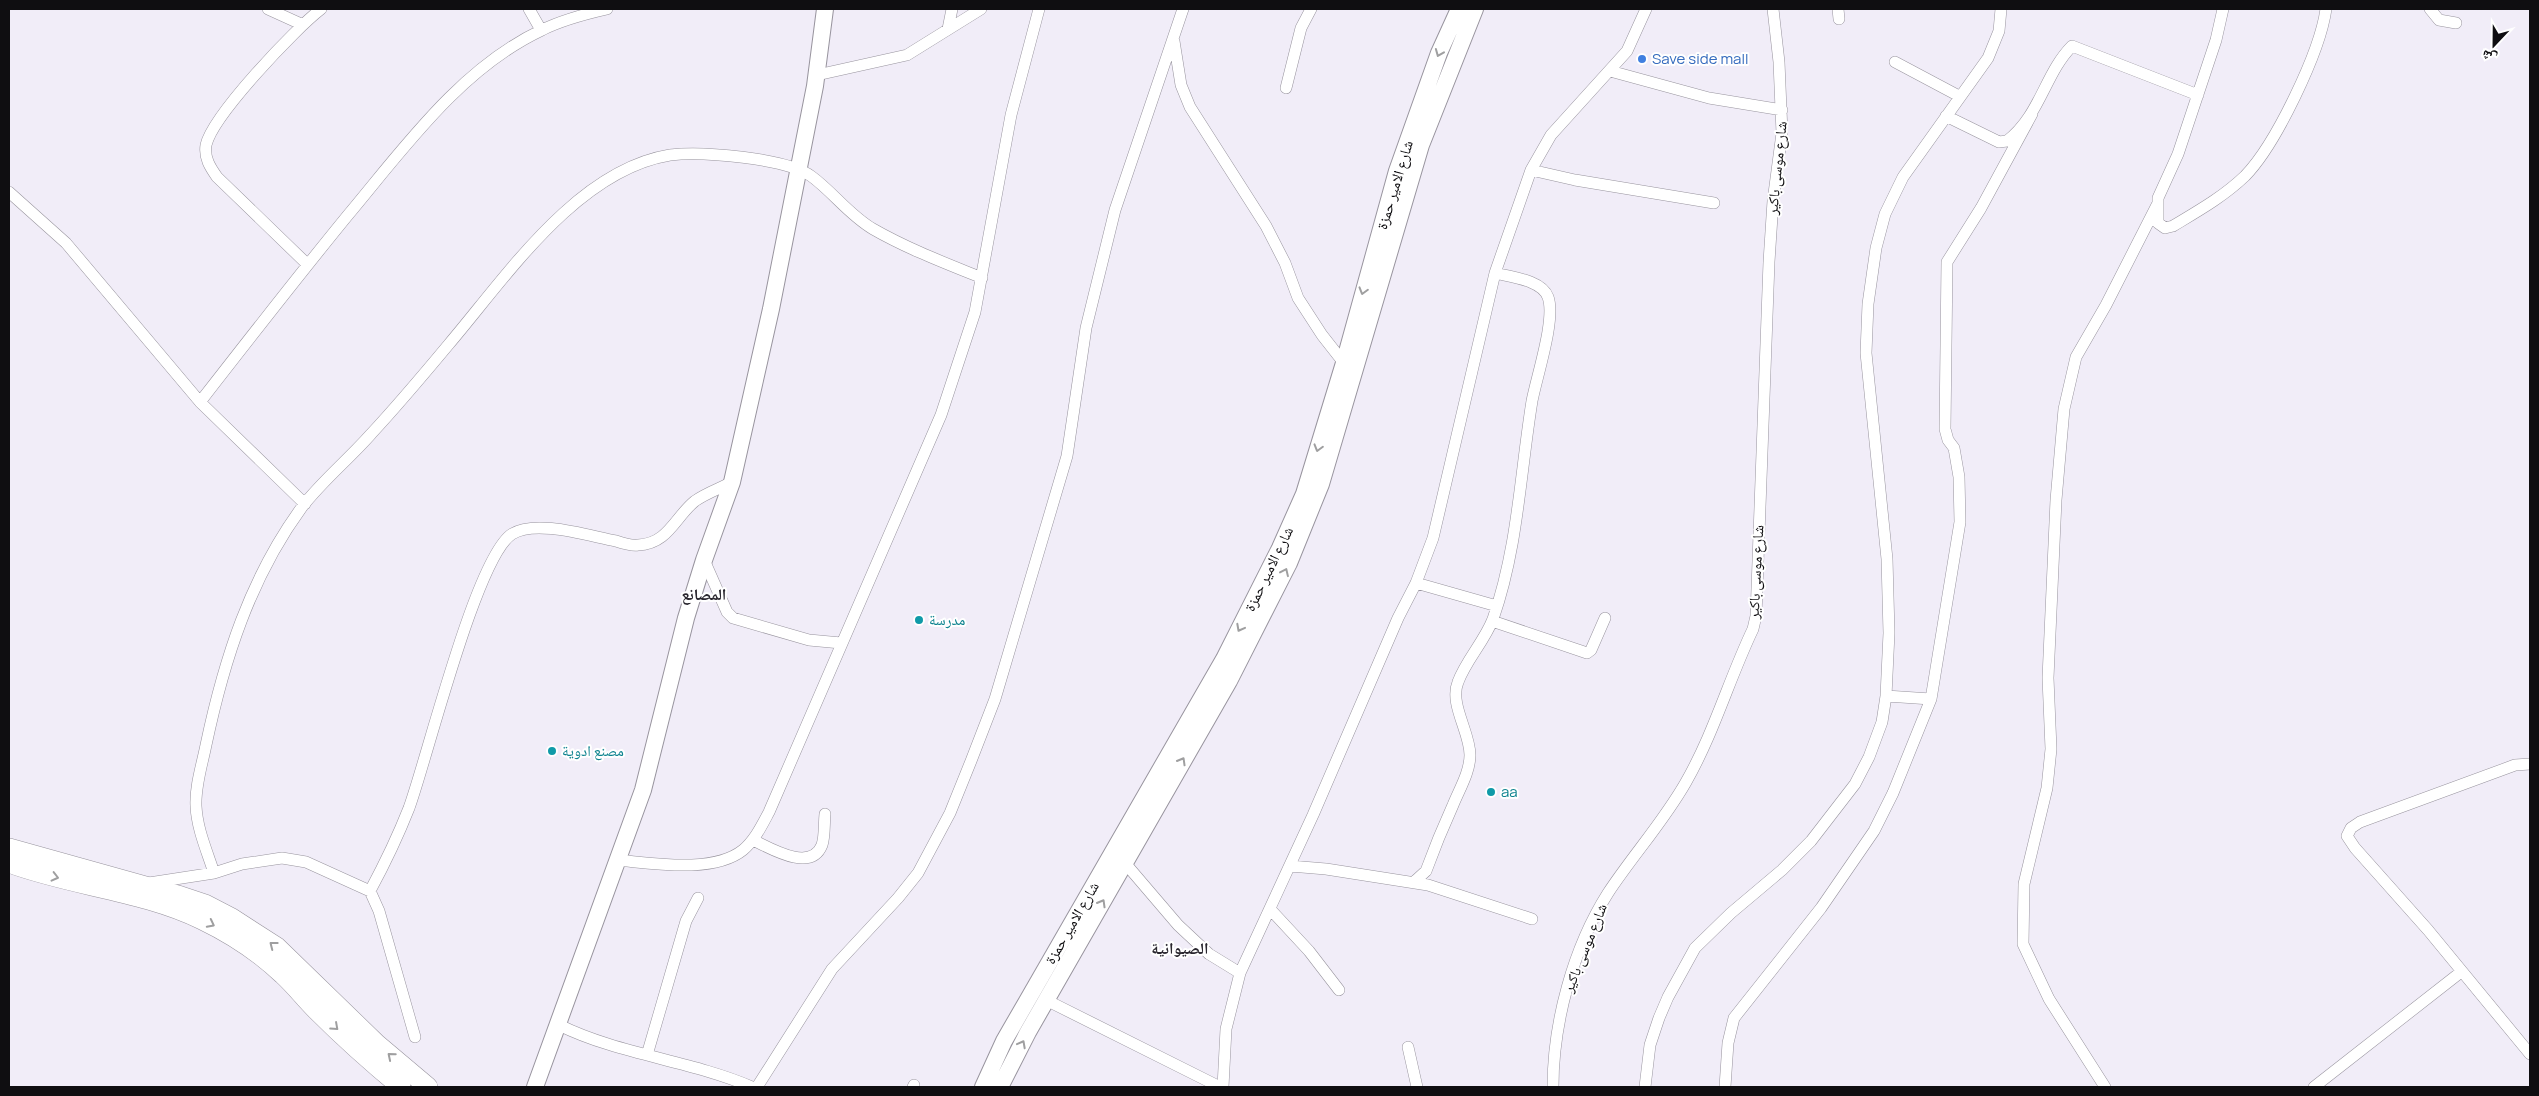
<svg xmlns="http://www.w3.org/2000/svg" width="2539" height="1096" font-family="Manrope,'Noto Naskh Arabic',sans-serif">
<rect width="100%" height="100%" fill="#f1edf8"/>
<g fill="none" stroke-linecap="round" stroke-linejoin="round">
<defs>
<path id="street" d="M268,9L301,24
M529,9L541,30
M1838,9L1839,19
M2223,9L2216,40L2178,154L2158,198V223L2165,228L2173,226C2198,211 2223,197 2245,176C2276,144 2320,52 2326,9
M2430,9L2439,20L2456,23
M948,29L952,9
M1174,41L1181,85L1190,107L1266,226L1285,263L1298,298L1322,335L1344,363
M1895,62L1959,96
M1610,71L1709,98L1782,110
M817,75L907,55L981,9
M1286,88L1301,28L1311,9
M1946,116L1999,142L2007,141C2040,116 2045,73 2072,46L2198,95
M1531,170L1575,180L1714,203
M9,192L66,243L200,402L305,504
M307,264L217,177C210,167 204,158 206,145C213,115 295,29 321,9
M200,402C249,339 298,276 348,215C404,148 461,68 542,30C562,20 585,14 607,9
M704,560L727,612L733,618L809,640L841,643
M1416,583L1497,606
M1492,621L1587,653L1591,650L1605,618
M1886,696L1931,699
M2530,764L2515,765L2360,822L2351,828L2347,836L2355,848L2428,930L2530,1054
M753,840C770,848 811,873 822,845C825,836 824,823 825,814
M616,860C652,863 713,874 743,850C755,840 762,825 769,812L941,415L975,312L1011,115L1039,9
M1125,863L1178,925L1209,954L1240,973
M1290,866L1326,869L1428,885L1532,919
M214,873C207,851 197,829 196,806C195,786 202,765 206,745C224,660 250,578 302,507C322,481 349,459 371,434C398,405 424,374 449,344C506,277 577,170 670,155C701,151 786,158 811,176C833,192 849,215 873,229C908,249 945,263 982,278
M1414,882L1426,871C1434,849 1443,827 1453,805C1459,790 1470,772 1470,755C1470,732 1449,704 1458,682C1466,660 1484,642 1493,619C1518,547 1520,475 1532,401C1537,375 1556,319 1548,297C1542,280 1511,277 1495,273
M149,883L214,873L242,864L282,858L306,862L370,891
M1270,909L1309,951L1339,990
M1046,1000L1220,1087
M559,1025C620,1055 689,1060 752,1087
M415,1037L379,911L370,891C384,865 398,836 409,808C427,759 476,557 512,534C536,519 589,536 616,541C622,543 631,546 638,545C668,544 675,517 695,501C706,493 721,488 732,482
M1408,1047L1417,1087
M647,1055L686,921L698,898
M757,1087L832,969L898,898L918,873L950,813L971,761L995,699L1067,456L1086,328L1115,210L1183,9
M913,1087L914,1085
M1223,1087L1226,1029L1240,973L1313,815L1398,618L1416,583L1433,538L1495,273L1531,170L1551,135L1627,51L1646,9
M1553,1087C1553,1023 1573,948 1608,893C1633,855 1664,821 1686,782C1714,733 1729,679 1753,629L1756,616L1769,262L1773,201L1782,133L1779,62L1773,9
M1645,1087L1650,1045L1659,1018L1668,997L1695,948L1731,913L1782,870L1811,841L1855,784L1869,757L1882,722L1886,696L1889,633L1887,559L1866,353L1868,304L1876,248L1885,214L1903,177L1988,58L1999,31L2001,9
M1725,1087L1728,1043L1734,1018L1821,908L1874,831L1893,793L1931,699L1960,522L1959,477L1954,448L1948,440L1945,429L1947,262L1981,208L2032,114
M2105,1087L2049,999L2023,944L2024,884L2047,788L2051,749L2048,678L2056,500L2064,409L2076,357L2106,305L2157,205
M2314,1087L2461,972"/>
<path id="secondary" d="M535,1087L643,790L686,618L704,560L732,482L771,309L815,86L825,9
M983,1087L1004,1041L1224,659L1280,548L1304,494L1344,363L1397,171L1439,53L1459,9
M1000,1087L1028,1032L1229,681L1289,563L1321,484L1421,145L1475,9"/>
<path id="primary" d="M9,848L181,896L205,904L232,918L277,947L377,1044L428,1087
M9,863C70,886 143,891 202,920C231,934 259,952 283,975C295,986 305,999 317,1011C344,1038 372,1063 401,1087"/>
</defs>
<use href="#street" stroke="#98949e" stroke-width="12"/>
<use href="#secondary" stroke="#98949e" stroke-width="18"/>
<use href="#primary" stroke="#98949e" stroke-width="20"/>
<use href="#street" stroke="#fff" stroke-width="11"/>
<use href="#secondary" stroke="#fff" stroke-width="16"/>
<use href="#primary" stroke="#fff" stroke-width="19"/>
</g>
<defs><path id="oneway-chevron" d="M-2-3.5L2.5 0L-2 3.5" fill="none" stroke-width="1.6" stroke-linecap="round" stroke-linejoin="round" transform="scale(1.25)"/></defs>
<g stroke="#9f9fa0">
<use href="#oneway-chevron" transform="translate(1439 53) rotate(112)"/>
<use href="#oneway-chevron" transform="translate(1363 291) rotate(106)"/>
<use href="#oneway-chevron" transform="translate(1318 448) rotate(106)"/>
<use href="#oneway-chevron" transform="translate(1285 572) rotate(-65)"/>
<use href="#oneway-chevron" transform="translate(1240 628) rotate(118)"/>
<use href="#oneway-chevron" transform="translate(1182 761) rotate(-60)"/>
<use href="#oneway-chevron" transform="translate(55 877) rotate(14)"/>
<use href="#oneway-chevron" transform="translate(1102 903) rotate(-60)"/>
<use href="#oneway-chevron" transform="translate(211 924) rotate(27)"/>
<use href="#oneway-chevron" transform="translate(273 945) rotate(-142)"/>
<use href="#oneway-chevron" transform="translate(335 1027) rotate(42)"/>
<use href="#oneway-chevron" transform="translate(1022 1044) rotate(-62)"/>
<use href="#oneway-chevron" transform="translate(391 1056) rotate(-140)"/>
</g>
<circle fill="#3f7fe0" stroke="#fff" stroke-width="2" cx="1642" cy="59" r="5"/>
<g fill="#0f9aa8" stroke="#fff" stroke-width="2">
<circle cx="919" cy="620" r="5"/>
<circle cx="552" cy="751" r="5"/>
<circle cx="1491" cy="792" r="5"/>
</g>
<g text-anchor="middle" stroke-width="4" stroke-linejoin="round" paint-order="stroke">
<g font-size="15" fill="#366cbe" stroke="#fff" text-anchor="start">
<text x="1652" y="64">Save side mall</text>
</g>
<g font-size="15" fill="#0f0e11" stroke="#fff">
<text transform="translate(1777 168) rotate(-84)" y="5">شارع موسى باكير</text>
<text transform="translate(1395 185) rotate(-73)" y="5">شارع الامير حمزة</text>
<text transform="translate(1269 569) rotate(-64)" y="5">شارع الامير حمزة</text>
<text transform="translate(1756 572) rotate(-87)" y="5">شارع موسى باكير</text>
<text transform="translate(1072 923) rotate(-60)" y="5">شارع الامير حمزة</text>
<text transform="translate(1585 948) rotate(-68)" y="5">شارع موسى باكير</text>
</g>
<g font-size="15" fill="#0d838f" stroke="#fff" text-anchor="start">
<text x="929" y="625">مدرسة</text>
<text x="562" y="756">مصنع ادوية</text>
<text x="1501" y="797">aa</text>
</g>
<g font-size="16" font-weight="bold" fill="#2a272f" stroke="#fff">
<text x="704" y="600">المصانع</text>
<text x="1180" y="954">الصيوانية</text>
</g>
</g>
<rect width="2539" height="1096" fill="none" stroke="#0f0e11" stroke-width="20"/>
<g transform="translate(2494 45) rotate(202)" stroke="#ffffff" stroke-width="4" paint-order="stroke">
<path d="M0-4L9 19L0 12L-9 19Z" fill="#0f0e11"/>
<text y="-8" font-size="14" font-weight="bold" text-anchor="middle" fill="#0f0e11">ش</text>
</g>
</svg>
